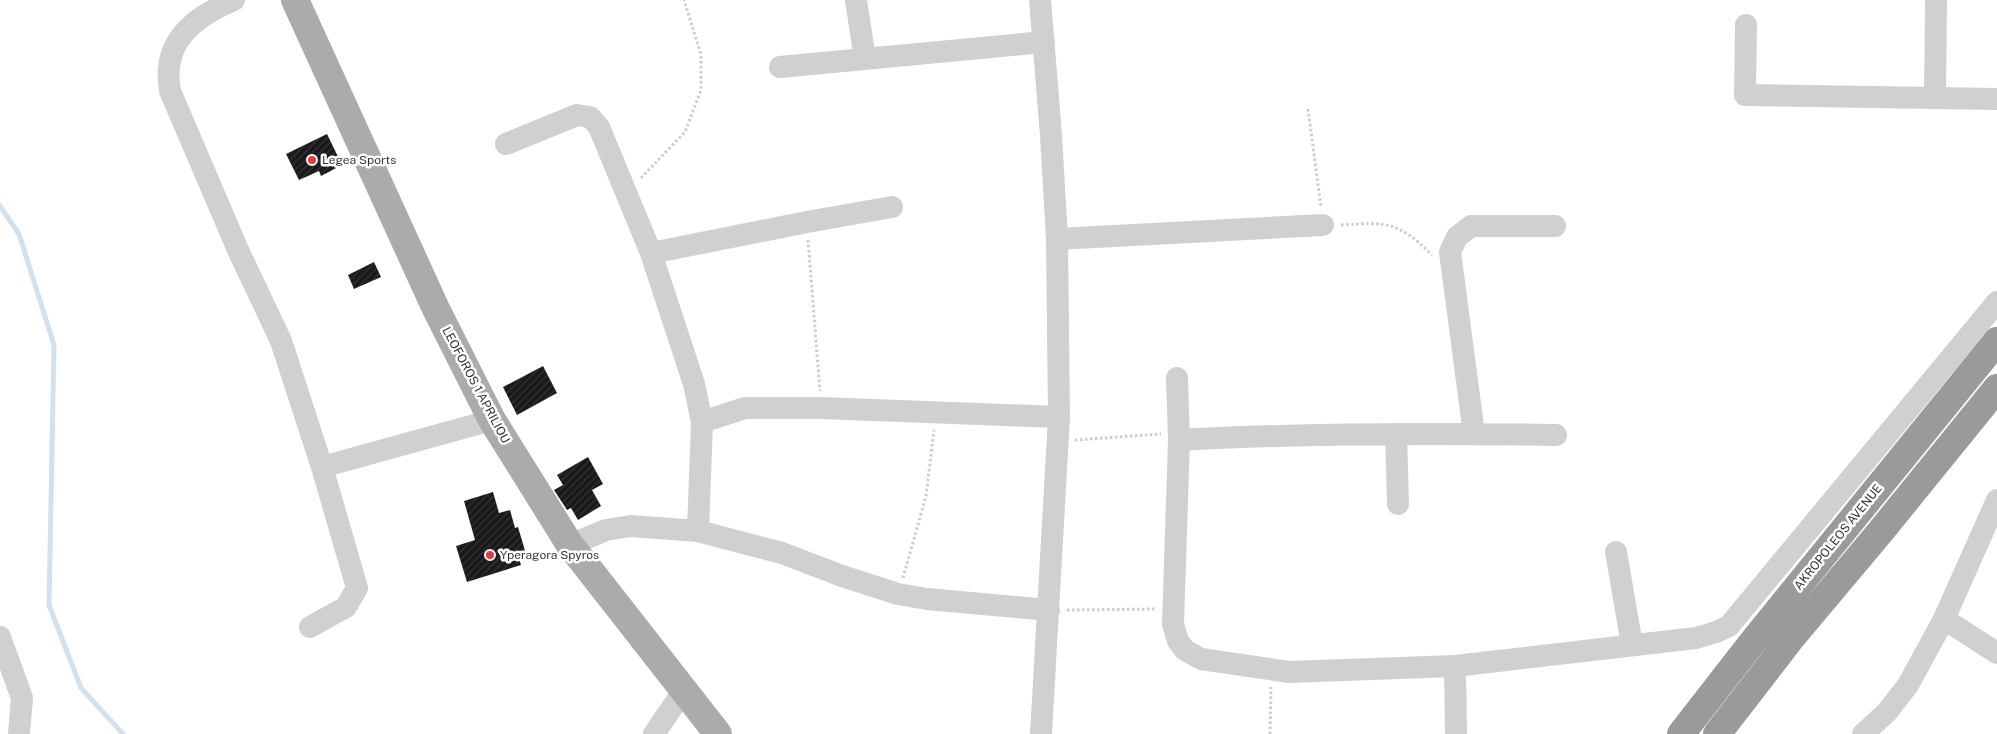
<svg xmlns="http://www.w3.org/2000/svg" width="1997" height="734" font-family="'Public Sans',sans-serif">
<defs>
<pattern id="building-hatch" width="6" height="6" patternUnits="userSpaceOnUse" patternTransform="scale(1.25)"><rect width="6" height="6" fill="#1a1a1a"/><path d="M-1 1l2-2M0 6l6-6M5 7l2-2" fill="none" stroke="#333"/></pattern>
</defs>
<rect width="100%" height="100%" fill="#fff"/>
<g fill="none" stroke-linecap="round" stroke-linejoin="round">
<path stroke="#cfe2ee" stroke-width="5" d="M0,206L19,234L54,345L49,605L81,688L123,734"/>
</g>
<path fill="url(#building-hatch)" d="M327,134L342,165L321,176L319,171L299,180L286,154Z
M374,262L381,277L354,289L348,275Z
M543,366L557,393L517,415L503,387Z
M588,457L603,484L592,490L601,506L578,520L571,508L567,510L554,490L563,485L557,475Z
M493,492L499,513L510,510L515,528L518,527L526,554L518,556L521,565L467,582L456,546L475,540L464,501Z"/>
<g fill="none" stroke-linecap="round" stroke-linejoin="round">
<path stroke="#cdcdcd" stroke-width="3" stroke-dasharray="2.5 2.5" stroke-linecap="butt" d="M1308,109L1321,207
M641,178L685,132L701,90V55L684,0
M1341,225C1386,222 1398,221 1432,255
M808,240L820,391
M1075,440L1161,434
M903,578L926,496L934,430
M1067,610L1156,609
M1270,734L1271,687"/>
<path stroke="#d0d0d0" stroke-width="22" d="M234,0C204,13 172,32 169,68C168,75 169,84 170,91L238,250L281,341L322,467L357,588L346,607L310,627
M856,0L865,59
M1040,0L1051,135L1057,239L1059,417L1041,734
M1746,25L1745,95L1997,99
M780,67L1044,42
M1935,98L1936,0
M506,144L577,115L590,117L599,127L651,253L694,384L702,422L698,531
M1057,239L1323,225
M651,253L807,222L892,207
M1177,378L1179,440L1173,624L1178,641L1185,650L1201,659L1289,672L1455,666L1696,638L1716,632L1729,626L1997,302
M702,422L745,408H821L1059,417
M1396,434L1398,504
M1474,434L1450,252L1457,237L1471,226H1555
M1179,440C1304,433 1430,433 1556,435
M322,467L492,420
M570,545L606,530L631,526L698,531L782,553L842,576L898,594L927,599L1049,610
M1616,552L1632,645
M1944,619L1997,653
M0,637L22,698L19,734
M1455,666L1456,734
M654,734L684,690
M1863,734L1887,712L1908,685L1944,619L1997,500"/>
<path stroke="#ababab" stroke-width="28" d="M295,0L436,309L492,420L570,545L718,734"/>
<path stroke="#9a9a9a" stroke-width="28" d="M1681,734L1751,644L1997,341
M1717,734L1792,637L1881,531L1997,388"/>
</g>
<g fill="#e63946" stroke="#fff" stroke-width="2">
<circle cx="312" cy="160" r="5"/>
<circle cx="490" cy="555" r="5"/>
</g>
<g text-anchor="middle" stroke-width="5" stroke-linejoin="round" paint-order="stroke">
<g font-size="12" fill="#333" stroke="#fff" text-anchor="start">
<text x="322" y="164">Legea Sports</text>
<text x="500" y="559">Yperagora Spyros</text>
</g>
<g font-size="12" fill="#333" stroke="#fff">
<text transform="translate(476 385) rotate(62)" y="4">LEOFOROS 1 APRILIOU</text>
<text transform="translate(1838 537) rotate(-51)" y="4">AKROPOLEOS AVENUE</text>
</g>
</g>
</svg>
